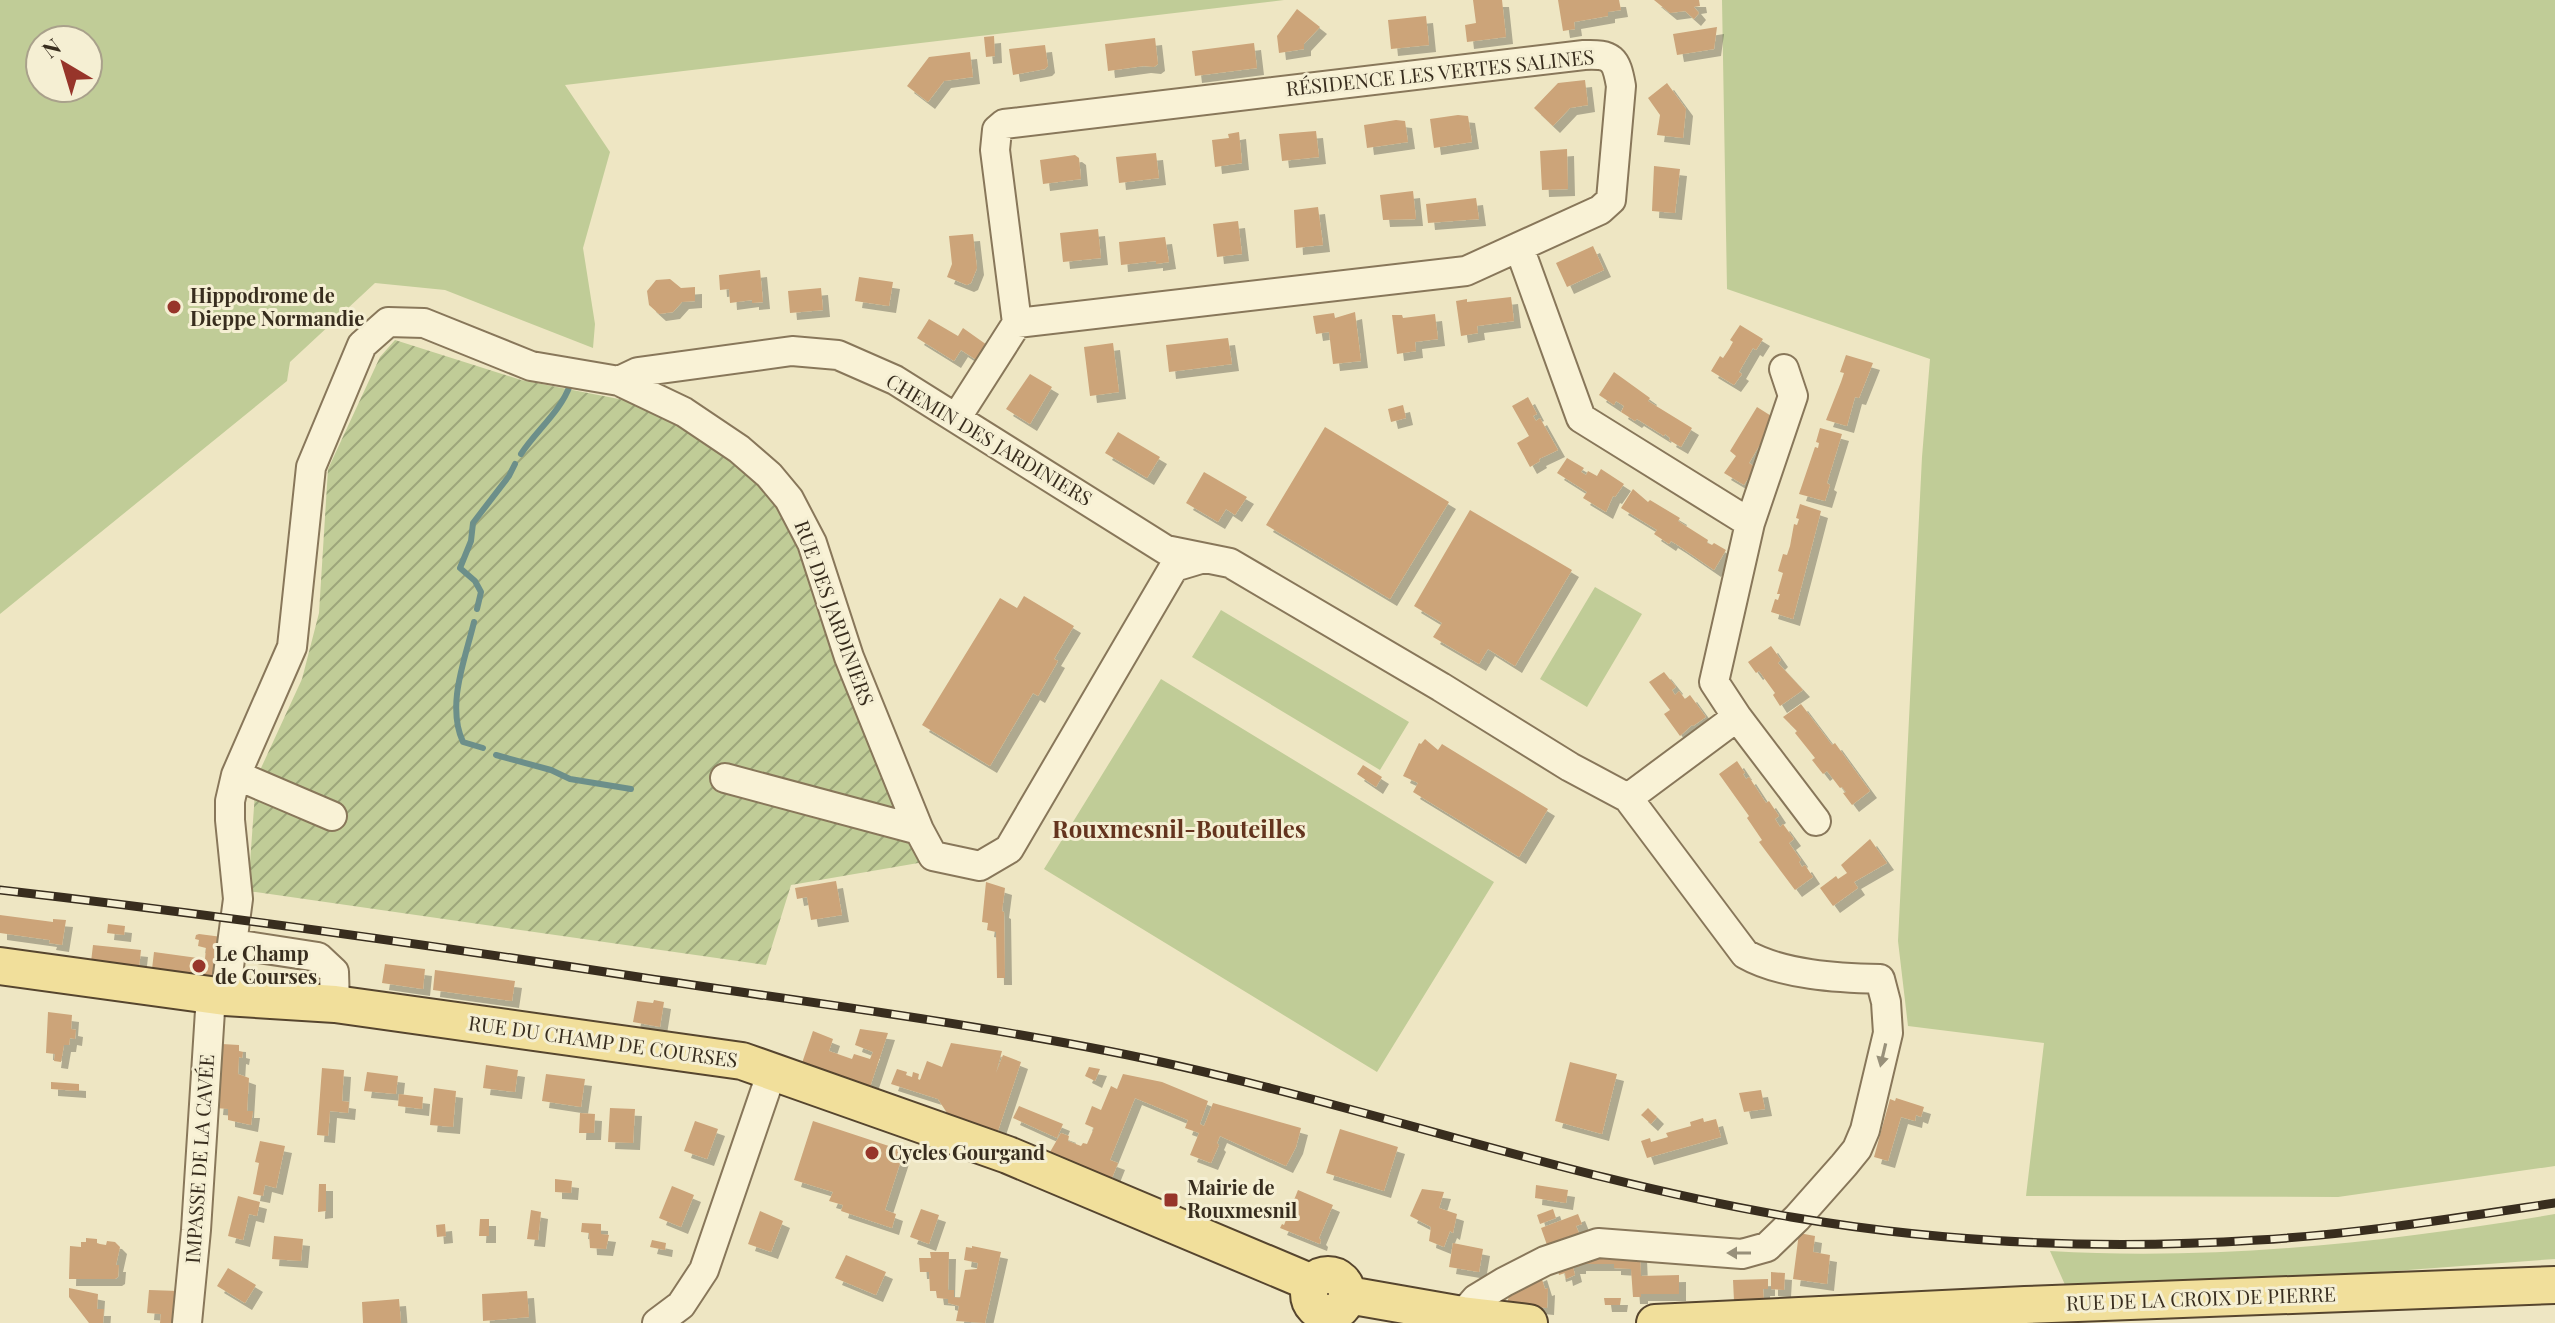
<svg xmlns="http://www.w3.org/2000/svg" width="2555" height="1323" font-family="'Playfair Display',serif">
<defs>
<pattern id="garden-furrows" width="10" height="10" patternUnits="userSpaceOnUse" patternTransform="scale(2)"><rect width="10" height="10" fill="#c0cc97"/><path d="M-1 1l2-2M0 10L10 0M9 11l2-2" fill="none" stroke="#9da67b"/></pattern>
<filter id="shadow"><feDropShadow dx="7" dy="7" stdDeviation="0" flood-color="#0004"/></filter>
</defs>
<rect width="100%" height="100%" fill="#eee6c3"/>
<path fill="#c0cc97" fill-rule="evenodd" d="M0,0H1284L565,85L610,152L583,248L595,324L593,348L445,290L375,283L290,362L287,381L0,614ZM40,40H88V88H40Z
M1722,0H2555V1166L2338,1197L2026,1196L2044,1043L1908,1026L1898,941L1922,457L1930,359L1727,289Z
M1595,587L1642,614L1587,707L1540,679Z
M1221,610L1409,722L1380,770L1192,657Z
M1161,679L1494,882L1377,1072L1044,869Z
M2555,1214V1259L2260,1281L2066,1287L2050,1251C2219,1261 2389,1242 2555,1214Z"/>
<path fill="url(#garden-furrows)" d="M395,340L521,380L624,400L676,415L759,474L800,525L924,862L791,885L766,965L248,891L256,779L302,679L319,613L328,469L380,357Z"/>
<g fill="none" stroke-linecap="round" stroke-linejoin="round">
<path stroke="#6c8f8a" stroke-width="6" d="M521,454C536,431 561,411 570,385
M477,609L481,592L475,581L460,568L471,541L473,523L509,476L515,464
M474,622C465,660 446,705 463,742L483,748
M496,755L551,770L570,779L631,789"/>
</g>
<path fill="#cca479" filter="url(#shadow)" d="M1473,0H1502L1506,37L1467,42L1465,25L1476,23Z
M1558,0H1619L1621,10L1608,12V16L1574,22L1575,29L1563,31Z
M1654,0H1699L1700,6L1694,7L1699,13L1694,19L1685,11L1670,13Z
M1297,9L1320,27L1304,44V49L1279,53L1277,36Z
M1426,16L1429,45L1391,49L1388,20Z
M1717,27L1714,49L1677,55L1673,34Z
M994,36L995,56L986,57L984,37Z
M1155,38L1158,64L1154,67L1144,66L1108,71L1105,44Z
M1254,43L1257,68L1195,76L1192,51Z
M1045,45L1048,66L1045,69L1013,75L1009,49Z
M970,52L973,77L944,81L928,102L907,86L929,57Z
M1585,80L1588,105L1570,108L1553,126L1534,108L1558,83Z
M1667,83L1686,109L1683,138L1657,135L1660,115L1648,98Z
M1458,115L1468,116L1472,142L1434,148L1430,119Z
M1396,120L1405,121L1408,142L1367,148L1364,125Z
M1316,131L1319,157L1282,161L1279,134Z
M1239,132L1242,163L1215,167L1212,140L1229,138L1228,134Z
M1567,149L1568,189L1542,190L1540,151Z
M1156,153L1159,178L1119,183L1116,157Z
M1075,155L1079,158L1081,179L1043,184L1040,160Z
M1654,166L1680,169L1675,213L1652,211Z
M1413,191L1416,219L1383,220L1380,195Z
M1476,198L1479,219L1428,223L1426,204Z
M1318,207L1323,245L1296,248L1294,210Z
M1238,221L1242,254L1217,257L1213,224Z
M1098,229L1101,258L1063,262L1060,233Z
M973,234L977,268L971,283L967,285L947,277L952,264L949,236Z
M1165,237L1169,262L1156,264V261L1121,265L1119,242Z
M1593,246L1604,270L1567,287L1556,263Z
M760,270L763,302L752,303V300L730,303L729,289L720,290L719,275Z
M859,277L893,282L889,306L855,301Z
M670,279L681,288L695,287V301L682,302L673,312L659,314L649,305L647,291L656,280Z
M821,288L823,310L790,313L788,291Z
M1511,297L1514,321L1477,326L1478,333L1461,336L1456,301L1467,299V302Z
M1355,312L1361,361L1333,364L1329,332L1316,334L1313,316L1334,313L1335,318Z
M1435,314L1438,339L1415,342L1416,351L1397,354L1392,315H1402L1403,318Z
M929,319L958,336L963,328L987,345L978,361L961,350L954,361L917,338Z
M1740,325L1763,339L1756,350L1753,348L1739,372L1742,374L1734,385L1711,371L1720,356L1723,358L1729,349L1733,342L1730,340Z
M1228,338L1232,364L1169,372L1166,345Z
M1113,343L1119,392L1090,396L1084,347Z
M1846,355L1873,363L1859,398L1855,397L1847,426L1826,420L1841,382L1844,373L1840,372Z
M1614,372L1650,398L1648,401L1692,428L1681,447L1669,440L1670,438L1665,434L1664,436L1637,419L1635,421L1621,412L1624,406L1616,401L1614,405L1599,395Z
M1030,374L1052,387L1030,424L1006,409Z
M1528,397L1537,414L1533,416L1536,421L1540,418L1558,450L1539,459L1540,461L1530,467L1517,443L1529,436L1512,406Z
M1403,405L1406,418L1391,422L1388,409Z
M1757,407L1776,419L1768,431L1766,429L1763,435L1765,436L1749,463L1755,467L1744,485L1724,473L1736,456L1730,451Z
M1325,427L1449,502L1390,599L1266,525Z
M1820,428L1842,434L1827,483L1830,485L1825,501L1799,494L1815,447L1818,448L1819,443L1816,442Z
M1118,432L1160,457L1147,478L1105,453Z
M1567,458L1584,468L1581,472L1586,475L1588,471L1597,476L1601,469L1624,484L1615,497L1613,496L1606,512L1583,498L1587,492L1557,473Z
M1204,472L1247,497L1235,515L1226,509L1218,522L1186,503Z
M1633,489L1648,502L1650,500L1680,518L1678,521L1708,540L1707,543L1712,545L1714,543L1726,550L1714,570L1679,546L1671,541L1669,544L1654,534L1657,530L1621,508Z
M1800,504L1821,511L1793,619L1771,612L1775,599L1778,600L1780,594H1777L1783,573L1778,571L1783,554L1787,555L1790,546L1794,524L1797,525L1799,519L1796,518Z
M1470,510L1572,570L1515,666L1488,649L1479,664L1433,637L1442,623L1414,606Z
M1024,596L1074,626L1054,659L1058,661L1038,696L1033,693L990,766L922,725L1000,598L1017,608Z
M1771,646L1781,660L1778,663L1803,690L1780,706L1773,695L1775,693L1759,671L1756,673L1748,662Z
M1664,672L1676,687L1672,690L1675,695L1679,691L1685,699L1690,695L1706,717L1693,726L1692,725L1680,736L1664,714L1670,710L1649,682Z
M1801,704L1832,745L1835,743L1870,791L1852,805L1843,793L1846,792L1842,787L1840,788L1827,771L1823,774L1812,760L1815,758L1795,733L1797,731L1783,717Z
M1425,739L1438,750L1442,744L1548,809L1519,857L1413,792L1418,783L1403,776L1419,743L1421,744Z
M1737,761L1745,773L1743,774L1746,779L1749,777L1766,803L1769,801L1779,816L1775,819L1780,827L1783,824L1794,839L1789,843L1801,860L1799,862L1802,867L1805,865L1813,877L1795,890L1759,842L1762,840L1747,818L1749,816L1719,774Z
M1363,765L1382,777L1376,787L1357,774Z
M1870,839L1887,863L1854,882L1858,888L1833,906L1820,888L1836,876L1838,879L1847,873L1841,865Z
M836,881L842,915L811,920L807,897L797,899L795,888Z
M986,882L1005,888L1002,911L1004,912L1005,978H997L996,932L987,930L988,923L982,922Z
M0,915L53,922V919L66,920L62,945L49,943L50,940L0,933Z
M108,924L125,926L124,935L107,933Z
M199,934L222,937L217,977L152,969L154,952L205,959L206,948L198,946L199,940L195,939L196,935Z
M93,945L141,950L139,968L91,962Z
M385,964L425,969L423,989L382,983Z
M435,970L515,981L512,1001L433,990Z
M654,1000L664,1002L660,1027L633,1022L637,1001L653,1003Z
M48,1012L72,1015L71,1029L76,1030L75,1039L70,1038L69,1045H64L61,1062L54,1061L55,1054L46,1053Z
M860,1029L888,1033L870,1087L802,1063L813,1031L833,1039L829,1051L852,1059L854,1054L870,1059L873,1052L855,1045Z
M951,1043L1002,1051L996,1073L1003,1055L1021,1062L998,1131L947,1113L938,1099L891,1084L897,1069L907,1072L906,1075L912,1077L913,1072L919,1074L918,1079L920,1080L927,1061L942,1067Z
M222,1044L239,1045V1051L243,1052L242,1058L239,1057L238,1074L249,1078L247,1111H253L251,1125L228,1120V1109L216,1108Z
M1570,1062L1617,1074L1602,1134L1555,1121Z
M486,1065L518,1070L515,1092L483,1088Z
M1089,1067L1100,1069L1095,1081L1085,1076Z
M322,1068L344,1070L342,1101L349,1102L348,1113L330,1111L328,1136L317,1135Z
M367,1072L398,1076L396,1094L364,1091Z
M546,1074L585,1079L581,1107L542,1101Z
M1123,1074L1162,1082L1208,1101L1200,1124L1204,1126L1213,1103L1301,1128L1296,1147L1286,1166L1220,1136L1217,1143L1219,1145L1211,1163L1190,1155L1199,1133L1185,1128L1188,1120L1135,1098L1110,1160L1118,1163L1112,1178L1050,1152L1061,1133L1069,1136L1068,1141L1081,1146L1083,1143L1087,1144L1094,1128L1085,1124L1092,1106L1101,1110L1111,1086L1117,1089Z
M51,1082L79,1084V1091L51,1089Z
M434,1088L456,1091L453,1127L430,1125Z
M1761,1090L1765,1109L1744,1112L1739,1093Z
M399,1094L423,1097L422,1109L398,1106Z
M1896,1098L1924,1107L1921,1117L1916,1115L1915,1121L1901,1117L1888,1161L1874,1157L1890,1099L1895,1101Z
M1019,1106L1063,1124L1057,1138L1013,1118Z
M610,1108L635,1109L633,1143L608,1142Z
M1648,1108L1657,1117L1651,1124L1641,1115Z
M580,1113L595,1114L594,1133H579Z
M1703,1118L1704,1122L1716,1119L1721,1137L1647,1158L1641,1141L1650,1138L1651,1142L1668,1137L1666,1133L1691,1126L1690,1122Z
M695,1121L718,1129L707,1159L684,1151Z
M813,1121L904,1151L885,1210L896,1214L892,1228L841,1211L843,1205L829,1201L833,1192L794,1180Z
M1340,1129L1398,1147L1384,1191L1326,1173Z
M260,1141L285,1146L276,1188L265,1185L263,1196L253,1194L259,1163L255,1162Z
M555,1179L572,1181L571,1193L555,1192Z
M319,1184H326V1211L318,1212Z
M1536,1185L1568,1190L1566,1203L1535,1198Z
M672,1186L694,1195L681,1227L659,1218Z
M1422,1189L1444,1192L1439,1208L1457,1214L1453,1233L1450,1231L1444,1247L1429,1241L1431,1227L1410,1216Z
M1298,1190L1333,1205L1319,1238L1321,1240L1320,1244L1280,1228L1282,1224L1284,1225Z
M238,1196L260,1202L257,1216L249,1214L243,1240L228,1236Z
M921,1209L939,1215L929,1244L910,1237Z
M1553,1209L1556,1218L1540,1224L1537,1215Z
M531,1210L541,1212L538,1240L527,1239Z
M760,1211L783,1221L771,1252L748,1244Z
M1578,1214L1582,1224L1576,1226L1579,1233L1547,1245L1541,1228Z
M480,1219H489V1236H479Z
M582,1223L601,1224V1234L609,1235L606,1249L590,1248L589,1233L581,1232Z
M445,1224L446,1236L437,1237L436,1225Z
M1799,1233L1815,1236L1813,1252L1830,1255L1827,1284L1793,1279Z
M274,1236L303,1239L301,1261L272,1259Z
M86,1238L97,1239V1243L100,1244L106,1245L107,1241L115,1242L120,1247L116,1265H119L118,1277L115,1279H69L70,1246L81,1247V1242H86Z
M652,1240L666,1243L665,1250L650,1247Z
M1453,1243L1483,1249L1479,1272L1449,1267Z
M972,1246L1001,1252L985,1323L956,1321L959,1306L948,1303V1299L937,1298L936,1291H930L929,1272H920L919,1258H931L930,1252H949L948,1290H954V1297L960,1298L965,1270L977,1269L978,1263L964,1260L966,1247L972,1248Z
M1595,1248L1640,1253L1641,1276L1679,1275V1294H1641V1297H1633L1631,1269L1614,1268V1264H1579V1267H1573L1575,1275L1566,1279L1565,1273L1559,1275L1557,1265Z
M846,1255L886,1272L876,1295L835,1278Z
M228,1268L256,1285L245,1303L217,1286Z
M1771,1272L1785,1273L1784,1290L1771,1289Z
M1540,1273L1545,1289L1548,1288L1547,1308L1507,1304L1511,1287Z
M1768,1279V1289H1763L1764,1302L1734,1301L1733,1280Z
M69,1288L98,1294L97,1309H104L103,1323H89L69,1297Z
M149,1290L179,1291L176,1323H160L161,1314L147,1313Z
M527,1291L529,1317L483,1321L482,1294Z
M1604,1298H1621L1620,1305H1605Z
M399,1299L401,1323H363L362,1302Z"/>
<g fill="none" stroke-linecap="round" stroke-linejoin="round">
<defs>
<path id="minor" d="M1519,247L1581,418L1750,523
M619,381L638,372L792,351L838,355L895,380L1166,550L1230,563L1441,687L1570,767L1628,798L1745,954C1782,975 1838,978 1880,979L1886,1002L1888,1033L1865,1130L1857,1149L1844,1165L1797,1218L1767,1247L1742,1254L1598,1243L1545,1261L1504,1282L1476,1299L1462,1315
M957,417L1017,323L995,150L997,130L1004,124L1584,55C1612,54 1616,58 1621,86L1611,200L1600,210L1466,271L1017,323
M1737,717L1816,821
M236,775L332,816
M725,778L919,830
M1628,798L1737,717L1714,682L1750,523L1793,396L1784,369
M233,944L318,957L334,972L335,1004
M225,997L238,899L230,820V801L236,775L292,647L311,467L362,345L388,322L424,323L531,366L619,381L684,412L739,449L769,475L789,499L812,543L849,657L919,830L933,856L980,866L1009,849L1174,567L1204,558
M187,1323L196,1230L211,995
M657,1323L681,1305L704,1270L766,1089L770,1071
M1322,1323L1324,1312"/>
<path id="major" d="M0,966L225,997L335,1004L742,1061L1008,1155L1312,1283
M1309 1294a19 19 0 1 1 38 0a19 19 0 1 1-38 0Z
M1348,1295L1462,1315L1529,1323
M1655,1323L2025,1305L2555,1285"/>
</defs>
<use href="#minor" stroke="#88775a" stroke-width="32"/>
<use href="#major" stroke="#56452e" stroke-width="40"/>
<use href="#minor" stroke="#f9f2d6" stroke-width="28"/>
<use href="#major" stroke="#f1df9b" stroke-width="36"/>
<defs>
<path id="rail" d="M0,890C216,915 430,945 645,978C799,1001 955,1021 1108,1051C1338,1096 1559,1178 1791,1217C1944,1243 2103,1250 2258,1240C2358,1234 2456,1218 2555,1203"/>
</defs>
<use href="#rail" stroke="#382d1e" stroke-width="9"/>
<use href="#rail" stroke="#f5efd3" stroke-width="6" stroke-dasharray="18" stroke-linecap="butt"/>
</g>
<defs><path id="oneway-solid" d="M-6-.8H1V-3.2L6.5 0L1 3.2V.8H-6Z" transform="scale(2)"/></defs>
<g fill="#98907a">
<use href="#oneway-solid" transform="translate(1883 1055) rotate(103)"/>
<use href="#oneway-solid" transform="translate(1739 1253) rotate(-180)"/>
</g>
<g fill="#97352a" stroke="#f5efd3" stroke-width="3">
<circle cx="174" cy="307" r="8"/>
<circle cx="199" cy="966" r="8"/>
<circle cx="872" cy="1153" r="8"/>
<rect x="1163" y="1192" width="16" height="16" rx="4"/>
</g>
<g text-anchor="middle" stroke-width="6" stroke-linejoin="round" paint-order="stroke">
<g font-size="20" fill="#382d1e" stroke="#f5efd3">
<text transform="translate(1440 73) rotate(-6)" y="7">RÉSIDENCE LES VERTES SALINES</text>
<text transform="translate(989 440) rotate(31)" y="7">CHEMIN DES JARDINIERS</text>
<text transform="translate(834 613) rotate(70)" y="7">RUE DES JARDINIERS</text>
<text transform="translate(603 1042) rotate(8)" y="7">RUE DU CHAMP DE COURSES</text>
<text transform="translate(200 1159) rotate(-86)" y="7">IMPASSE DE LA CAVÉE</text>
<text transform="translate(2201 1299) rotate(-2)" y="7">RUE DE LA CROIX DE PIERRE</text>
</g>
<g font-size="20" font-weight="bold" fill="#382d1e" stroke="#f5efd3" text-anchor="start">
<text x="190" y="303">Hippodrome de<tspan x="190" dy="23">Dieppe Normandie</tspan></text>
<text x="215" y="961">Le Champ<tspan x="215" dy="23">de Courses</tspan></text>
<text x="888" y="1160">Cycles Gourgand</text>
<text x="1187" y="1195">Mairie de<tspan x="1187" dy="23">Rouxmesnil</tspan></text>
</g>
<g font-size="24" font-weight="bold" fill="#64341e" stroke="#f5efd3">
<text x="1179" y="838">Rouxmesnil-Bouteilles</text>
</g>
</g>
<g transform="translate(64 64) rotate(322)"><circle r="38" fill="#f5efd3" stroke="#a9a18b" stroke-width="2"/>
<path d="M0-6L14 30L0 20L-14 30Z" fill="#97352a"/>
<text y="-12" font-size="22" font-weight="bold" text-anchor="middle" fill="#382d1e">N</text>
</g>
</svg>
